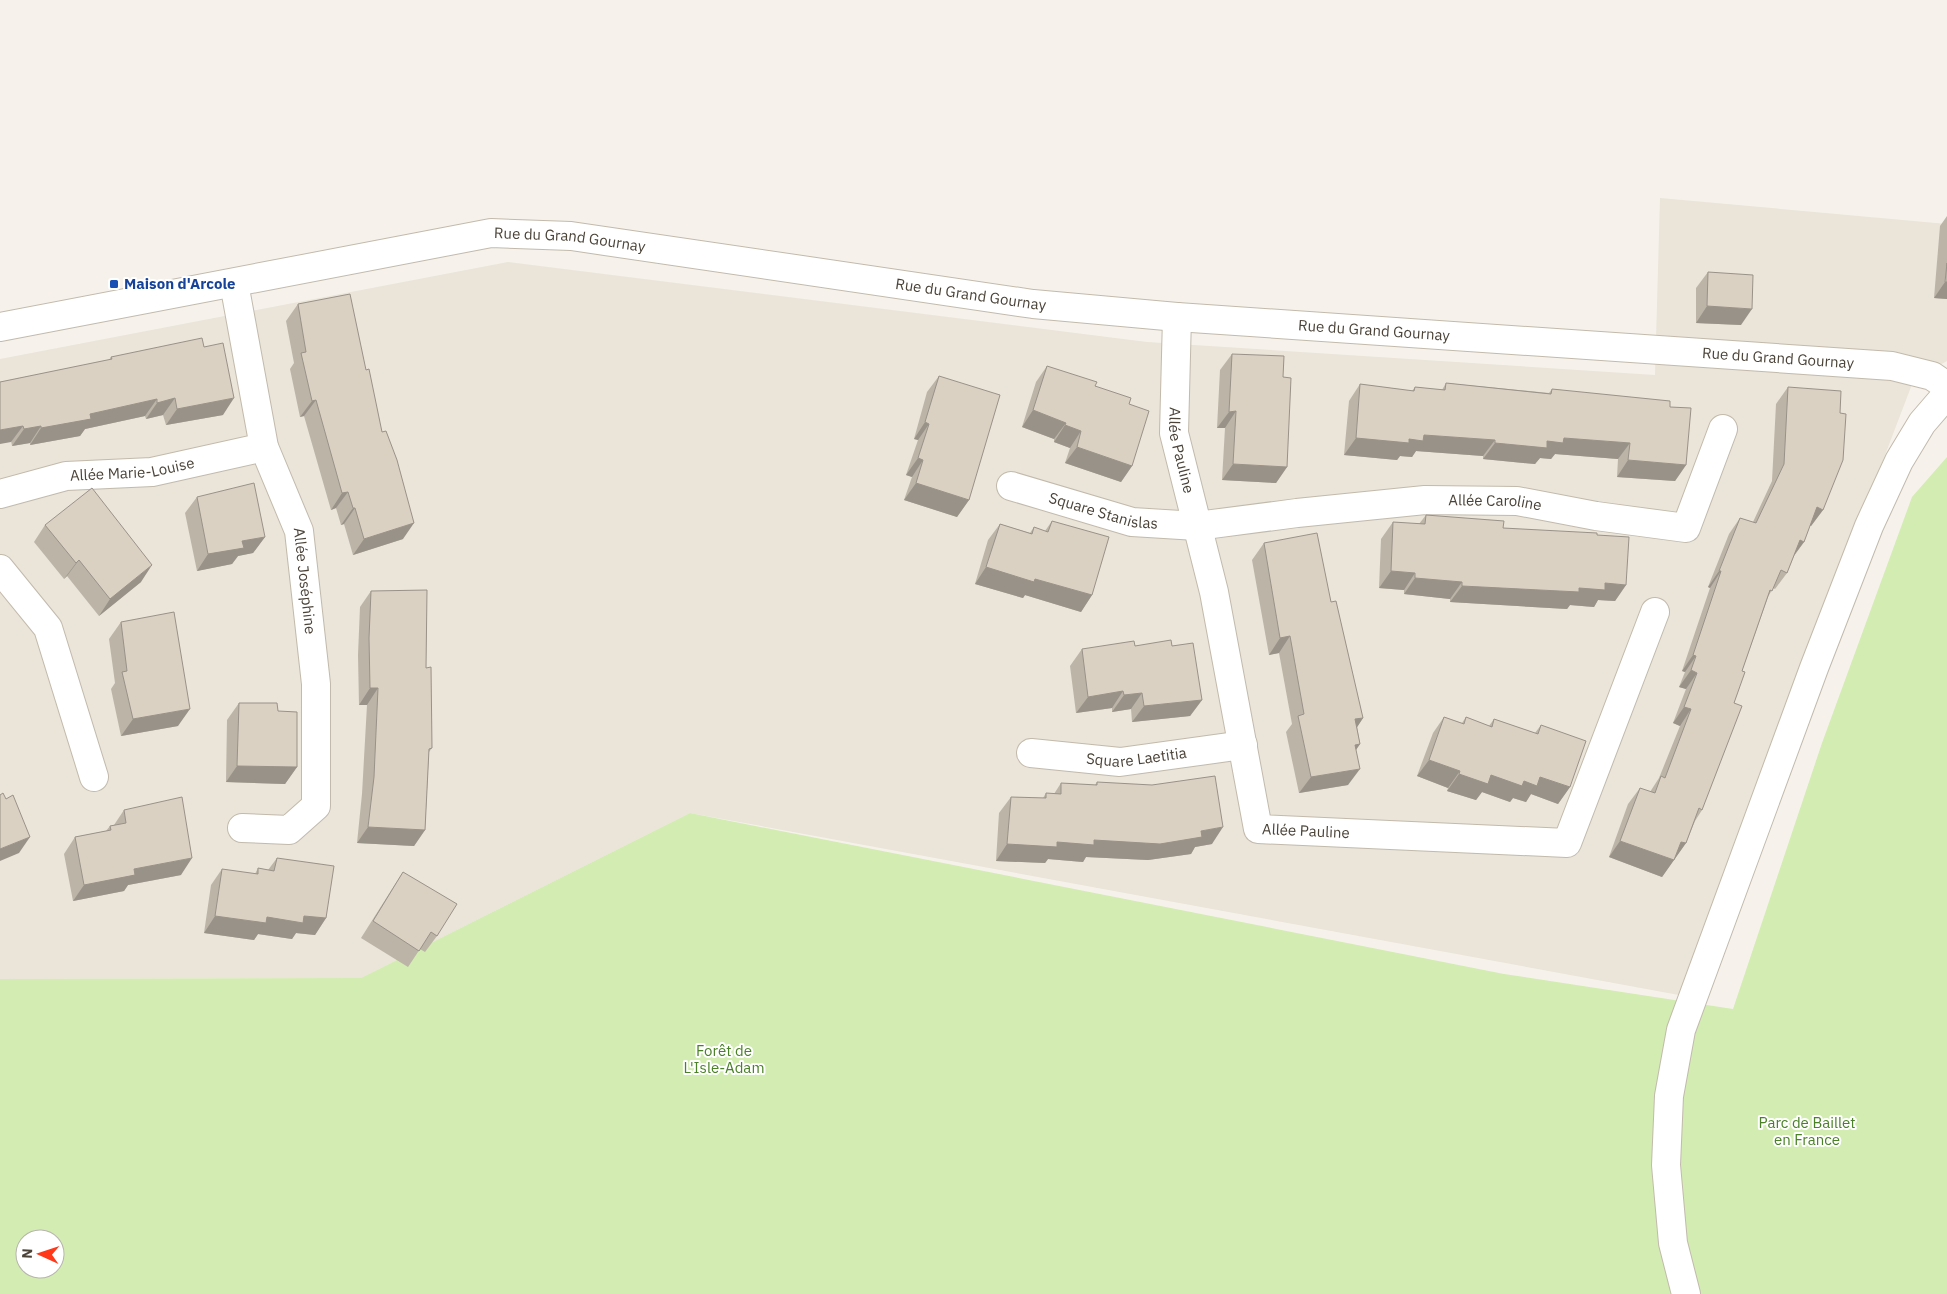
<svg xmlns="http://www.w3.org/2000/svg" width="1947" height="1294" font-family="'IBM Plex Sans',sans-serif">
<rect width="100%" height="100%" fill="#f6f2eb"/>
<path fill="#eae4d9" d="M1660,198L1947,224V361L1914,379L1679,995L690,813L361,978L0,979V359L508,262L1147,342L1655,375Z"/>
<path fill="#d3ecb2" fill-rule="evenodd" d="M1947,457V1294H0V979L361,978L690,813L1504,974L1733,1009L1822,743L1912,497ZM25,1239H55V1269H25Z"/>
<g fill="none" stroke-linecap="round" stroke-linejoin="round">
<defs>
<g id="minor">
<path id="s1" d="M234,283L264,447L299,531L316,684V806L289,830L242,828"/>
<path id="s2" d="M1177,317L1174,433L1214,592L1258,829L1567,843L1655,612"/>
<path id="s3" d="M0,327L491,233L571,236L1033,304L1177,317L1892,366L1932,376L1947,386"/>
<path id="s4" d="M1011,486L1132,522L1197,526L1297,513L1425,500L1517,501L1596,516L1686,528L1723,429"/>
<path id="s5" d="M0,494L66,476L152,472L264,447"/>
<path d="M0,569L48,628L94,777"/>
<path id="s6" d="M1031,753L1120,762L1243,745"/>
</g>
<path id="tertiary" d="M1686,1294L1673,1243L1666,1165L1669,1096L1681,1030L1814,668L1869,526L1899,461L1922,423L1947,394"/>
</defs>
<use href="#minor" stroke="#c2baac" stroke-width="30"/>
<use href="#tertiary" stroke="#c2baac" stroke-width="30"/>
<use href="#minor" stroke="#fff" stroke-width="28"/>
<use href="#tertiary" stroke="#fff" stroke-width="28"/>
</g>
<path fill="#bcb4a7" d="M1947,216V299L1934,298L1940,226Z
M1708,272L1741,325L1696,323V288Z
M298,304L403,539L353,555L344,524L341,525L336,508L331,510L304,416L300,417L290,369L294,363L286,321Z
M204,347L223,415L166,425L163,415L146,419L145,416L85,429L80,436L30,445V443L12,446L0,382L109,360L111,357Z
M1232,354L1283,377L1287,467L1276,483L1222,480L1225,428H1217L1220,370Z
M1047,366L1095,386L1129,404L1132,466L1121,482L1065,463L1070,448L1054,442V439L1022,427L1036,382Z
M939,376L969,500L957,517L904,500L912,477L906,475L918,440L914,439L927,392Z
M1446,383L1549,393L1552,389L1670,407L1686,465L1675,481L1617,477L1618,459L1555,454L1551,459L1540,458L1535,464L1483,459V456L1416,451L1412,457L1400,456L1397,460L1344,455L1349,401L1360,384L1412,391L1415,387L1442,390Z
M1788,387L1823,510L1811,526L1810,525L1804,542L1794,556L1787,573L1775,589L1773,588L1768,597L1742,671L1734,703L1702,810L1695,821L1686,843L1662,877L1609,857L1628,804L1640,788L1650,792L1659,778L1680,726L1673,723L1686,689L1679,687L1685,672L1682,671L1710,588L1708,587L1729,534L1740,518L1753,522L1772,481L1776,404Z
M197,497L265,537L253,553L238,556L232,564L197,571L185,513Z
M1426,515L1503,528L1597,535L1626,585L1615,601L1598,600L1594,607L1570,605L1567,609L1450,602V599L1404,594V590L1379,588L1381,539L1393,522L1419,524Z
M1052,521L1092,595L1081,612L1025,595L1023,598L975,584L988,540L1000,524L1030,533L1034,527L1045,531Z
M45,525L141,582L99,616L67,576L64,579L34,542Z
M1264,543L1331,602L1363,718L1357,727L1360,744L1356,750L1348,785L1299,793L1286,732L1292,724L1279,653L1269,655L1252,560Z
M371,591L426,668L432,748L429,752L425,830L414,846L357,843L362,794L367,705H359L358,655L360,607Z
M121,622L178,726L121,736L111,689L115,683L109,639Z
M1135,646H1172L1202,700L1190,716L1132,722L1131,709L1112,712V708L1076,713L1070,666L1082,649Z
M239,703L278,711L297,767L285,784L226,782L227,720Z
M1444,717L1462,723L1466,717L1489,726L1494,719L1535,733L1541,725L1570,787L1558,804L1531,794L1526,802L1513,798L1510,802L1482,792L1476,800L1447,791L1448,788L1417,776L1433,733Z
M1097,782L1212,844L1195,847L1191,854L1148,860L1086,857L1083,862L1048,859L1045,863L996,861L999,813L1011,797L1043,798L1046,793L1054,794L1061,783L1095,785Z
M124,810L181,875L128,885L124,891L73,901L64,854L75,837L106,831L110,826L114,825Z
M277,858L326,918L315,935L296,933L292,939L258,934L254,940L204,933L211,885L222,869L255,874L258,868L268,870Z
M403,872L437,936L425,952L420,949L408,967L361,938L392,889Z"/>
<path fill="#999288" d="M1945,282H1947V299L1934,298Z
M1707,306L1752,309L1741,325L1696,323Z
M175,398L163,415L146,419L157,403Z
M234,398L223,415L166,425L177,409Z
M157,399L145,416L85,429L80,436L30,445L41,428L90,414Z
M316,400L304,416L300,417L312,401Z
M1033,410L1066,423L1054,439L1022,427Z
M1236,411L1225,428H1217L1229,412Z
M925,422L929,424L918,440L914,439Z
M1065,425L1081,431L1070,448L1054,442Z
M23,426L11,442L0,444V430Z
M41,426L30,443L12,446L24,429Z
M1424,435L1495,440L1483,456L1416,451L1412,457L1400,456L1397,460L1344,455L1356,438L1409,439Z
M1564,438L1630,443L1618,459L1555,454L1551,459L1540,458L1535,464L1483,459L1495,443L1547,441Z
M1077,447L1132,466L1121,482L1065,463Z
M918,458L923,460L912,477L906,475Z
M1628,460L1686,465L1675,481L1617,477Z
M1233,464L1287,467L1276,483L1222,480Z
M916,483L969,500L957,517L904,500Z
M348,492L336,508L331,510L342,493Z
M1817,507L1823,510L1811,526L1805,524Z
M353,508H355L344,524L341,525Z
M414,523L403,539L353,555L364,539Z
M265,537L253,553L238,556L232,564L197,571L208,554L242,541Z
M1800,540L1804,542L1792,558Z
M79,560L67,576L64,579L76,563Z
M152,565L141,582L99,616L110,599Z
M986,567L1035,579L1092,595L1081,612L1025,595L1023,598L975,584Z
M1391,571L1415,573L1404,590L1379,588Z
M1719,571H1721L1710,588L1708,587Z
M1415,578L1462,582L1450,599L1404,594Z
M1605,583L1626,585L1615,601L1598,600L1594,607L1570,605L1567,609L1450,602L1462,586Z
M1290,636L1279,653L1269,655L1280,638Z
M1693,655L1696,656L1685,672L1682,671Z
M1691,670L1697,673L1686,689L1679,687Z
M370,688H378L367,705H359Z
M1123,691L1112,708L1076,713L1088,697Z
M1142,693L1131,709L1112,712L1124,695Z
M1202,700L1190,716L1132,722L1144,706Z
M1684,707L1691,709L1680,726L1673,723Z
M190,709L178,726L121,736L133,719Z
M1363,718L1352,735L1355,719Z
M1360,744L1349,760L1355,745Z
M1429,760L1460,771L1448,788L1417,776Z
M237,766L297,767L285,784L226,782Z
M1360,769L1348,785L1299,793L1311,777Z
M1459,774L1491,775L1524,781L1540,777L1570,787L1558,804L1531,794L1526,802L1513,798L1510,802L1482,792L1476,800L1447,791Z
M368,827L425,830L414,846L357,843Z
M1223,827L1212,844L1195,847L1191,854L1148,860L1086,857L1083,862L1048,859L1045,863L996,861L1007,844L1094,840L1201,831Z
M30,837L19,853L0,861V849Z
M1620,841L1674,860L1662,877L1609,857Z
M1681,842L1686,843L1674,860Z
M192,858L181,875L128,885L124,891L73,901L84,885L134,869Z
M215,916L267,917L304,916L326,918L315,935L296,933L292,939L258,934L254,940L204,933Z"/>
<path fill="#dbd1c2" stroke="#999288" d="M1947,263V282H1945Z
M1708,272L1753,275L1752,309L1707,306Z
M350,294L366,370L369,369L382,432L386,431L397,460L414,523L364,539L355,508H353L348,492L342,493L316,400L312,401L301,353L306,352L298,304Z
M202,338L204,347L223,343L234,398L177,409L175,398L157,403V399L90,414L91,419L41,428V426L24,429L23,426L0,430V382L112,359L111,357Z
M1232,354L1284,356L1283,377L1291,378L1287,467L1233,464L1236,411L1229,412Z
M1047,366L1097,382L1095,386L1131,398L1129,404L1149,411L1132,466L1077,447L1081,431L1065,425L1066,423L1033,410Z
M939,376L1000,395L969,500L916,483L923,460L918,458L929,424L925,422Z
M1446,383L1551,394L1552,389L1670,401V407L1691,408L1686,465L1628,460L1630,443L1564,438L1563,443L1547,441V448L1495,443V440L1424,435L1423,441L1409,439V443L1356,438L1360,384L1414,391L1415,387L1445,390Z
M1788,387L1841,391L1840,413L1846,414L1843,460L1823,510L1817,507L1804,542L1800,540L1787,573L1781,570L1772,591L1770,590L1742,671L1745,672L1734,703L1742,706L1702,810L1699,808L1686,843L1681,842L1674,860L1620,841L1640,788L1655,793L1661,776L1665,778L1691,709L1684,707L1697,673L1691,670L1696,656L1693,655L1721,571H1719L1740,518L1756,523L1784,464Z
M254,483L265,537L242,541L244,548L208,554L197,497Z
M92,488L152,565L110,599L79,560L76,563L45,525Z
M1426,515L1504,521L1503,528L1597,533V535L1629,537L1626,585L1605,583V590L1579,588V592L1462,586V582L1415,578V573L1391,571L1393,522L1425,524Z
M1052,521L1109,537L1092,595L1035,579L1034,582L986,567L1000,524L1032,534L1034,527L1048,532Z
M1317,533L1331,602L1336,601L1363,718L1355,719L1360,744L1355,745L1360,769L1311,777L1298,716L1304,714L1290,636L1280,638L1264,543Z
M427,590L426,668L431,667L432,748L429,749L425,830L368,827L374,777L378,688H370L369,638L371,591Z
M174,612L190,709L133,719L122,672L127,671L121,622Z
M1171,640L1172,646L1193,643L1202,700L1144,706L1142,693L1124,695L1123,691L1088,697L1082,649L1134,641L1135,646Z
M239,703H277L278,711L297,712V767L237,766Z
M1444,717L1464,724L1466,717L1492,727L1494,719L1538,734L1541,725L1586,741L1570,787L1540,777L1537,786L1524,781L1522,786L1491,775L1488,784L1459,774L1460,771L1429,760Z
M1215,776L1223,827L1201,831L1202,837L1160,844L1094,840V845L1057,842V847L1007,844L1011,797L1046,798V793L1061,794V783L1097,785V782L1152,785Z
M3,793L6,799L13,795L30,837L0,849V795Z
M182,797L192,858L134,869L135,875L84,885L75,837L111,830L110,826L126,823L124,810Z
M277,858L334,866L326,918L304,916L303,923L267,917L266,923L215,916L222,869L258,874V868L274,871Z
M403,872L457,904L437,936L431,932L419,951L373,921Z"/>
<rect fill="#1a4fb4" stroke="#fff" stroke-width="2" x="109" y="279" width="10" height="10" rx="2.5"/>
<g text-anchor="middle" stroke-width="4" stroke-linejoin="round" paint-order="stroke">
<g font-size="15" fill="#4b4338" stroke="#fff">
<text dy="5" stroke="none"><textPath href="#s3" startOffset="579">Rue du Grand Gournay</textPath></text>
<text dy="5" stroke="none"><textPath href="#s3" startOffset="984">Rue du Grand Gournay</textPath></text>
<text dy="5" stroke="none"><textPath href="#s3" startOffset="1389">Rue du Grand Gournay</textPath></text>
<text dy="5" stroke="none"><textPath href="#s3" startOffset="1794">Rue du Grand Gournay</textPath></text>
<text dy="5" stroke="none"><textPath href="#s2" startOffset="134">Allée Pauline</textPath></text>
<text dy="5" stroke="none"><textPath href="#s5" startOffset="135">Allée Marie-Louise</textPath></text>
<text dy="5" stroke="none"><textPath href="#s4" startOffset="491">Allée Caroline</textPath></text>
<text dy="5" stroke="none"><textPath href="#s4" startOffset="96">Square Stanislas</textPath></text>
<text dy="5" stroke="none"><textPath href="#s1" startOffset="308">Allée Joséphine</textPath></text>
<text dy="5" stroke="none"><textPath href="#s6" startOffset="106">Square Laetitia</textPath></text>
<text dy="5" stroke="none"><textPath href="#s2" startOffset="569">Allée Pauline</textPath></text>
</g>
<g font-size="15" font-weight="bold" fill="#164399" stroke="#fff" text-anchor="start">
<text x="124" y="289">Maison d'Arcole</text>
</g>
<g font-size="15" fill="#4a8127" stroke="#fff">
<text x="724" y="1056">Forêt de<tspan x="724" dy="17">L'Isle-Adam</tspan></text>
<text x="1807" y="1128">Parc de Baillet<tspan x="1807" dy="17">en France</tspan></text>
</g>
</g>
<g transform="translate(40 1254) rotate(273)"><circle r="24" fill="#ffffff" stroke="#b7b4af"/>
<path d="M0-4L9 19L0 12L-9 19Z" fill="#ff3819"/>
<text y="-8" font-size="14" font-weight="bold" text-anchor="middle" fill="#4b4338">N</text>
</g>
</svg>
